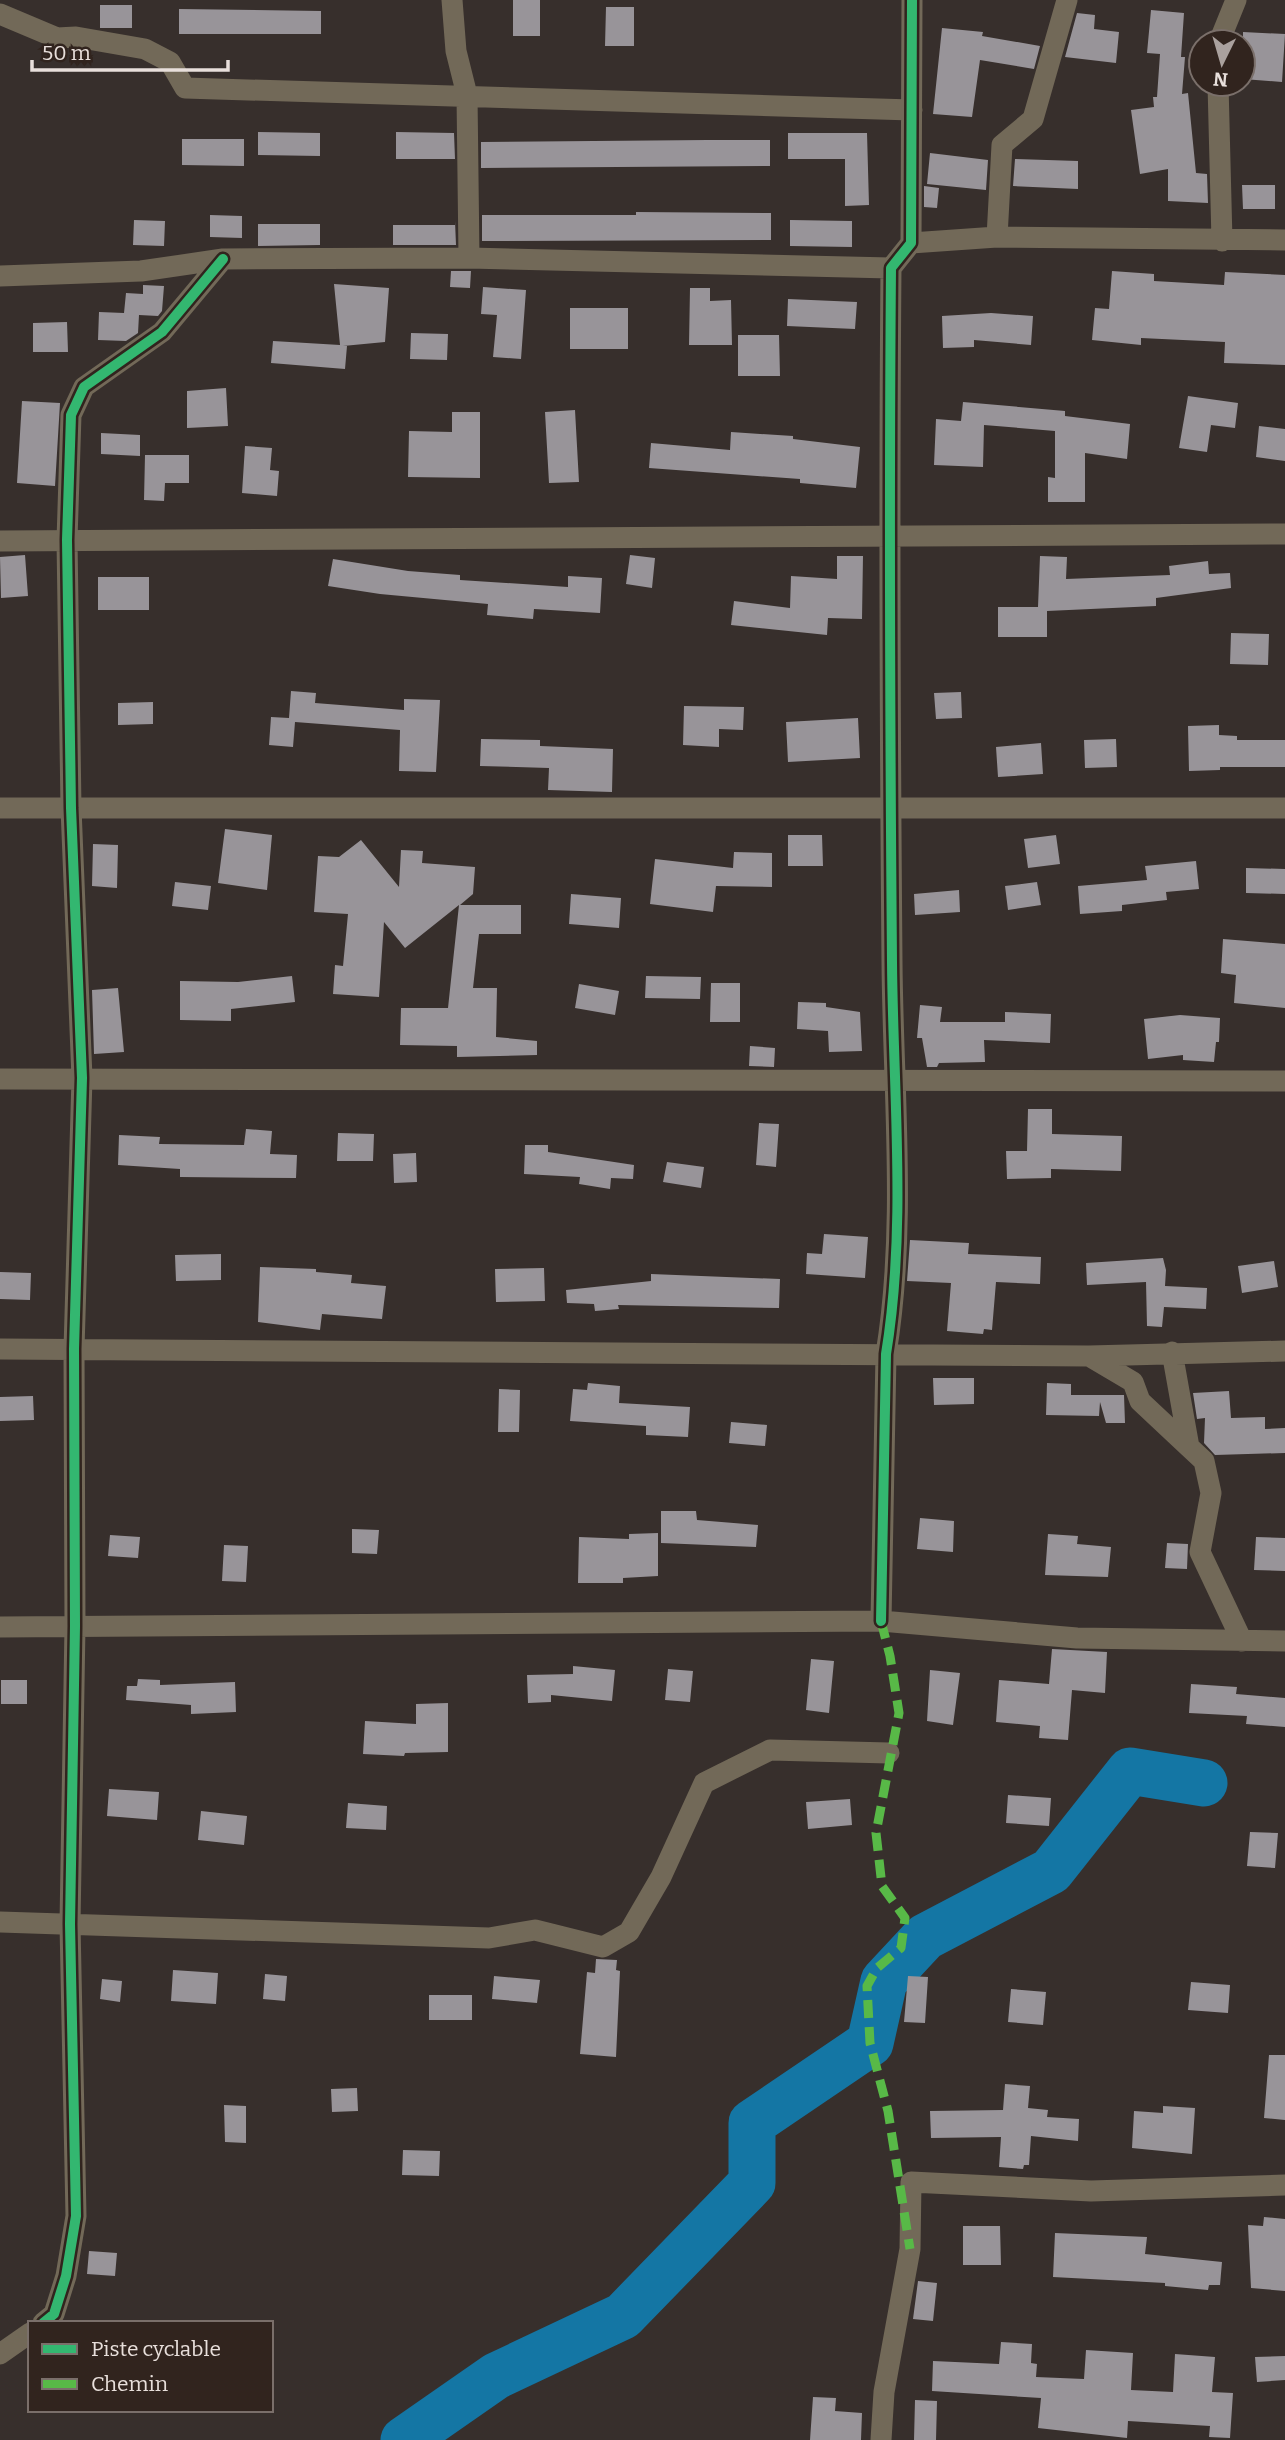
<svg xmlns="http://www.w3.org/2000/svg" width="1285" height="2440" font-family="Bitter,serif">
<rect width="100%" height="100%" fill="#372f2c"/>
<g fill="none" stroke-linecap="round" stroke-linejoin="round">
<path stroke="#1476a4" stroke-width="47" d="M404,2440L496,2376L623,2316L752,2183V2123L870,2043L884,1981L925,1937L1051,1871L1130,1771L1204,1783"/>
</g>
<path fill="#989499" d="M513,0H540V36H513Z
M100,5H132V28H100Z
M606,7H634V46H605Z
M179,9L321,11V34H179Z
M1151,10L1184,13L1181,57H1185L1182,94L1188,93L1196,173L1207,174L1208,203L1168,201V169L1140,174L1131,110L1154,107L1153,97H1157L1160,54L1147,53Z
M1077,13L1095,15L1094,29L1119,32L1116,63L1065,57Z
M942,28L983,32L982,36L1040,46L1034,69L980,60L972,117L933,114Z
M1243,32L1285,34L1282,82L1243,79Z
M258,132L320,133V156L258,155Z
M396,132L454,133L455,159H396Z
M788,133H867L869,205L845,206V159H788Z
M182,139H244V166L182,165Z
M708,140H770V166L481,168V142Z
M930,153L988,160L986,190L927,184Z
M1015,159L1078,161V189L1013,186Z
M1242,185H1275V209H1243Z
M924,186L939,188L937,208L924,207Z
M636,212L771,213V240L482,241V215H636Z
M210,215L242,216V238L210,237Z
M134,220L165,221L164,246L133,245Z
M790,220L852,221V247L790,246Z
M455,221L456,245H393V225H455Z
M258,224H320V245L258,246Z
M451,271H471L470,288L450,287Z
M1112,271L1154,274V281L1224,285L1225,272L1285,275V365L1224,363L1225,342L1141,338V345L1092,340L1095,308L1109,309Z
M334,284L389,288L385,342L343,346H347L345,369L271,363L273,341L340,345Z
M143,285L164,286L162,311L158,316L139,315L138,333L126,341L98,340L99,312L124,313L126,293L143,294Z
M483,287L526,290L521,359L493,357L497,315L481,314Z
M690,288H710V301L731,300L732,345H689Z
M788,299L857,302L855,329L787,326Z
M570,308H628V349H570Z
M991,313L1033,316L1031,345L974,340V347L943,348L942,316Z
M67,322L68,352H33V323Z
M411,333L448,334L447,360L410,359Z
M738,335H779L780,376H738Z
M226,388L228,426L187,428V391Z
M1188,396L1238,403L1235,428L1211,425L1207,452L1179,448Z
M22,401L60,403L55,486L17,483Z
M963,402L1065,411V416L1130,424L1127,459L1085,453V502H1048V477L1055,478V431L984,425L983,467L934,465L936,419L961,421Z
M575,410L579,482L549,483L545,412Z
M452,412H480V478L408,477L409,431L452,432Z
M1259,426L1285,429V461L1256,457Z
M731,432L793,436V439L860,447L856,488L800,483V479L649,468L651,443L730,450Z
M101,433L140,435V456L101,454Z
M245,446L272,448L270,470L279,471L277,496L242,493Z
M145,455H189V483H165L164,501L144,500Z
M25,555L28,596L1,598L0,557Z
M630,555L655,558L652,588L626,584Z
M837,556H863L862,619L828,618L827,635L731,625L734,601L790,608L791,576L837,579Z
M1040,556L1067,557L1066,579L1170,575L1169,566L1208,561L1209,574L1230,573L1231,588L1156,598V606L1047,611V637H998V607H1038Z
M333,559L408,571L460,575V580L568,587V576L602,578L600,613L534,609L533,619L487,615L488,604L380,594L328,586Z
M98,577H149V610H98Z
M1231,633L1269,634L1268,665L1230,664Z
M291,691L316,693L315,703L404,710V699L440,700L436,772L399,771L400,730L295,722L293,747L269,745L271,717L289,718Z
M961,692L962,718L936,719L934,693Z
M153,702V724L118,725V703Z
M684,706L744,707L743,730L719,729V747L683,745Z
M858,718L860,758L788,762L786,722Z
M1219,725V735L1237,736V740H1285V767H1220V770L1189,771L1188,726Z
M481,739L540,740V746L613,749L612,792L548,790L549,768L480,766Z
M1116,739L1117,767L1085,768L1084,740Z
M1041,743L1043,774L998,777L996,747Z
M225,829L272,835L267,890L218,883Z
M788,835H822L823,866H788Z
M1056,835L1060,864L1028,868L1024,839Z
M361,840L399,887L401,850L423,851L422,863L475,867L473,894L460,905H521V934H479L473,988H497L496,1037L537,1041V1055L457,1057V1046L400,1045L401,1008H448L459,905L405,948L384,922L379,997L333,994L335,965L343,966L348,914L314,912L318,856L339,857Z
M93,844L118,845L117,888L92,886Z
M734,852L772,853V887L716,886L713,912L650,904L655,859L733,868Z
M1196,861L1199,889L1166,892L1167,900L1122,905V911L1080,914L1078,886L1147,880L1145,866Z
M1246,868L1285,869V894L1246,893Z
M175,882L211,886L208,910L172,906Z
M1037,882L1041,905L1008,910L1005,886Z
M959,890L960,912L915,915L914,894Z
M571,894L621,898L619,928L569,924Z
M1223,939L1285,944V1008L1234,1003L1236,975L1221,973Z
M292,976L295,1002L231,1009V1021L180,1020V981L238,982Z
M646,976L701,977L700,999L645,998Z
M711,983H740V1022H710Z
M579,984L619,991L615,1015L575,1008Z
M118,988L124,1052L94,1054L92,990Z
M798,1002L826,1003V1007L860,1012L862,1051L829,1052L828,1031L797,1029Z
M920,1005L942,1007L940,1022H1005V1012L1051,1014L1050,1043L984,1040L985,1062L939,1063L937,1067H927L922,1038H917Z
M1180,1015L1220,1018L1219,1042H1216L1214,1062L1183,1060V1055L1148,1059L1144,1019Z
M750,1046L775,1048L774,1067L749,1066Z
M1028,1109H1052V1134L1122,1136L1121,1171L1051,1169V1178L1007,1179L1006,1151H1027Z
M759,1123L779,1124L776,1167L756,1165Z
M246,1129L272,1131L270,1154L297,1155L296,1178L180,1177V1169L118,1165L119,1135L160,1137L159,1144L244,1145Z
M338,1133L374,1134L373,1161H337Z
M525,1145H548V1152L634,1165L633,1179L611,1178L610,1189L579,1184L580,1177L524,1174Z
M416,1153L417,1182L394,1183L393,1154Z
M667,1162L704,1167L701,1188L663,1182Z
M824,1234L868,1237L865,1278L806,1274L807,1253L822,1254Z
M910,1240L969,1243L968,1254L1041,1257L1040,1284L996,1282L992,1330L984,1329L983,1334L947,1331L951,1283L907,1281Z
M221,1254V1280L176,1281L175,1255Z
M1163,1258L1166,1270L1165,1286L1207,1288L1206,1309L1164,1307L1162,1327L1147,1326L1146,1282L1087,1285L1086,1263Z
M1274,1261L1278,1287L1242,1293L1238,1266Z
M260,1267L316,1269V1272L352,1275L351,1283L386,1286L382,1319L322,1314L320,1330L258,1322Z
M544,1268L545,1301L496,1302L495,1269Z
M0,1272L31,1273L30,1300L0,1299Z
M651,1274L780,1279L779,1308L618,1305L619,1309L595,1311L594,1304L567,1303L566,1290L651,1281Z
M933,1378H974V1404L934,1405Z
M588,1383L620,1386L619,1403L690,1407L688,1437L646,1435V1426L570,1421L573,1389L587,1390Z
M1047,1383L1071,1384V1395H1124L1125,1423H1106L1100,1402L1099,1416L1046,1415Z
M499,1389L520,1390L519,1432H498Z
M1229,1391L1231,1418L1265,1417V1429L1285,1428V1453L1215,1455L1204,1443L1205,1418L1197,1419L1193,1393Z
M33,1396L34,1420L0,1421V1397Z
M731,1422L767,1425L765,1446L729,1443Z
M661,1511H696L697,1520L758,1525L756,1547L661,1543Z
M920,1518L954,1521L953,1552L917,1549Z
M352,1529L379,1530L377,1554L352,1553Z
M658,1533V1576L623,1578V1583H578L579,1537L629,1539V1534Z
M1048,1534L1078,1536L1077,1544L1111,1547L1108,1577L1045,1575Z
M110,1535L140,1537L138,1558L108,1556Z
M1256,1537L1285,1538V1571L1254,1570Z
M1167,1543L1188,1544L1187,1569L1165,1568Z
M224,1545L248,1546L246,1582L222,1581Z
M1052,1649L1107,1652L1105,1693L1072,1690L1068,1740L1039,1738L1040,1726L996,1722L999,1680L1049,1684Z
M811,1659L834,1661L829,1713L806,1710Z
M573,1666L615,1670L612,1701L551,1695V1702L528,1703L527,1675L573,1674Z
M668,1669L693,1671L690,1702L665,1700Z
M930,1670L960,1673L953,1725L927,1721Z
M138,1679L160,1680V1685L235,1682L236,1712L191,1714V1705L126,1700L127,1686H137Z
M1,1680H27V1704H1Z
M1191,1684L1237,1687L1236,1694L1285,1698V1727L1246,1724L1247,1716L1189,1713Z
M448,1703V1752L405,1753L404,1756L363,1754L365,1721L416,1724V1704Z
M109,1789L159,1792L157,1820L107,1816Z
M1008,1795L1051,1798L1049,1826L1006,1823Z
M850,1799L852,1825L808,1829L806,1802Z
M348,1803L387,1806L386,1830L346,1828Z
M201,1811L247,1816L244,1845L198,1840Z
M1250,1832L1278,1833L1275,1868L1247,1866Z
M596,1959L617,1960L616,1970L620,1971L616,2057L580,2054L587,1972L595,1973Z
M173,1970L218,1973L216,2004L171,2001Z
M265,1974L287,1976L285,2001L263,1999Z
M494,1976L540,1980L537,2003L492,1999Z
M908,1976L928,1977L925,2023L904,2022Z
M102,1979L122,1981L120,2002L100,1999Z
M1191,1982L1230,1985L1228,2013L1188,2010Z
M1011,1989L1046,1992L1043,2025L1008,2022Z
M429,1995H472V2020H429Z
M1269,2055H1285V2120L1264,2118Z
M1005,2084L1030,2086L1028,2108L1048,2110L1047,2117L1079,2119L1078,2141L1031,2136L1029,2165H1024L1023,2169L999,2167L1001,2137L931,2138L930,2111L1003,2110Z
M357,2088L358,2111L332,2112L331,2089Z
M224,2105L246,2106V2143L225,2142Z
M1163,2106L1195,2108L1192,2154L1132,2148L1134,2111L1163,2113Z
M403,2150L440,2151L439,2176L402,2175Z
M1264,2217L1285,2219V2291L1251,2288L1248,2225L1263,2226Z
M963,2226H1000L1001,2265H963Z
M1055,2233L1147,2237L1145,2254L1222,2262L1220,2285H1209L1208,2290L1165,2286V2283L1053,2277Z
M89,2251L117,2253L115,2276L87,2274Z
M918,2281L937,2283L933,2321L913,2319Z
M1001,2342L1032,2344L1031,2363L1037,2364L1036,2377L1084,2379L1086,2350L1133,2353L1131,2390L1173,2392L1175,2354L1215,2357L1212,2392L1233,2393L1230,2438L1209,2437L1210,2426L1128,2421L1127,2438L1038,2428L1041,2398L932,2391L933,2361L999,2364Z
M1285,2356V2380L1257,2382L1255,2357Z
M813,2397L836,2398L835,2411L862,2413L861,2440H810Z
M915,2400L937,2401L936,2440H914Z"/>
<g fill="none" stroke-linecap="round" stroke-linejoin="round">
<path stroke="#726958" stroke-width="21" d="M452,0L456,51L467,95L469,258
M0,14L57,38L76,37L145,49L170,62L185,88L912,110
M1219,42L1236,0
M1218,84L1222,241
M997,237L1002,145L1033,119L1067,0
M911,243L997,237L1285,240
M0,276L141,271L223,259L469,258L891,268
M0,541L1285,534
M0,808H1285
M0,1079L1285,1081
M0,1349L1089,1356L1285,1351
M1172,1352L1189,1447L1204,1461L1211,1493L1200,1552L1242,1641
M1089,1356L1133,1382L1140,1401L1189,1447
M881,1621L886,1354C907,1225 893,1092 892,962C890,731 889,500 891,268L911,243L912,0
M0,1627L881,1621L1077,1638L1285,1641
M0,1922L489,1938L535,1930L603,1947L629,1932L661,1877L704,1783L770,1750L889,1753
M43,2323L54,2314L66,2276L76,2216L70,1924L75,1626L74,1349L82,1078L71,808L67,540L71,415L84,387L162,332L223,259
M0,2354L30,2333
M881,2440L884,2392L910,2249L911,2182L1091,2191L1285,2185"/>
<path stroke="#58b947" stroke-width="9" stroke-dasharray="18 9" stroke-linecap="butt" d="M881,1621L890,1656L899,1713L876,1833L882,1886L905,1918L901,1948L877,1968L867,1986L870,2043L888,2111L910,2249"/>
<defs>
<path id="cycleway" d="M881,1621L886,1354C907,1225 893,1092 892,962C890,731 889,500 891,268L911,243L912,0
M43,2323L54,2314L66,2276L76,2216L70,1924L75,1626L74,1349L82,1078L71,808L67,540L71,415L84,387L162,332L223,259"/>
</defs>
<use href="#cycleway" stroke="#31241e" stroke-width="15"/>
<use href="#cycleway" stroke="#33b770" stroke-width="10"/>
</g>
<rect x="28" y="2321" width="245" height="91" fill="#31241e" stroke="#7a6f6a" stroke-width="2"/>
<rect x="42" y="2344" width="35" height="10" fill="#33b770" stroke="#7a6f6a" stroke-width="2"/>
<text x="91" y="2356" font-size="21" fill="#e8dfdb">Piste cyclable</text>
<rect x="42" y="2379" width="35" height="10" fill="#58b947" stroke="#7a6f6a" stroke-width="2"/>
<text x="91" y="2391" font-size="21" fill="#e8dfdb">Chemin</text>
<g transform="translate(1222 63) rotate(185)"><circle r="33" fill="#31241e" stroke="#7a6f6a" stroke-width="2"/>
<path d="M0-5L12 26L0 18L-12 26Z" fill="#aaa19e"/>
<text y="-10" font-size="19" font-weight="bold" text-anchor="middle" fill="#e8dfdb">N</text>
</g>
<path d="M32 60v10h196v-10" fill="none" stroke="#e8dfdb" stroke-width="3.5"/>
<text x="42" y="60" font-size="21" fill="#e8dfdb" stroke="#31241e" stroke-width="5" paint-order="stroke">50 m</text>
</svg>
